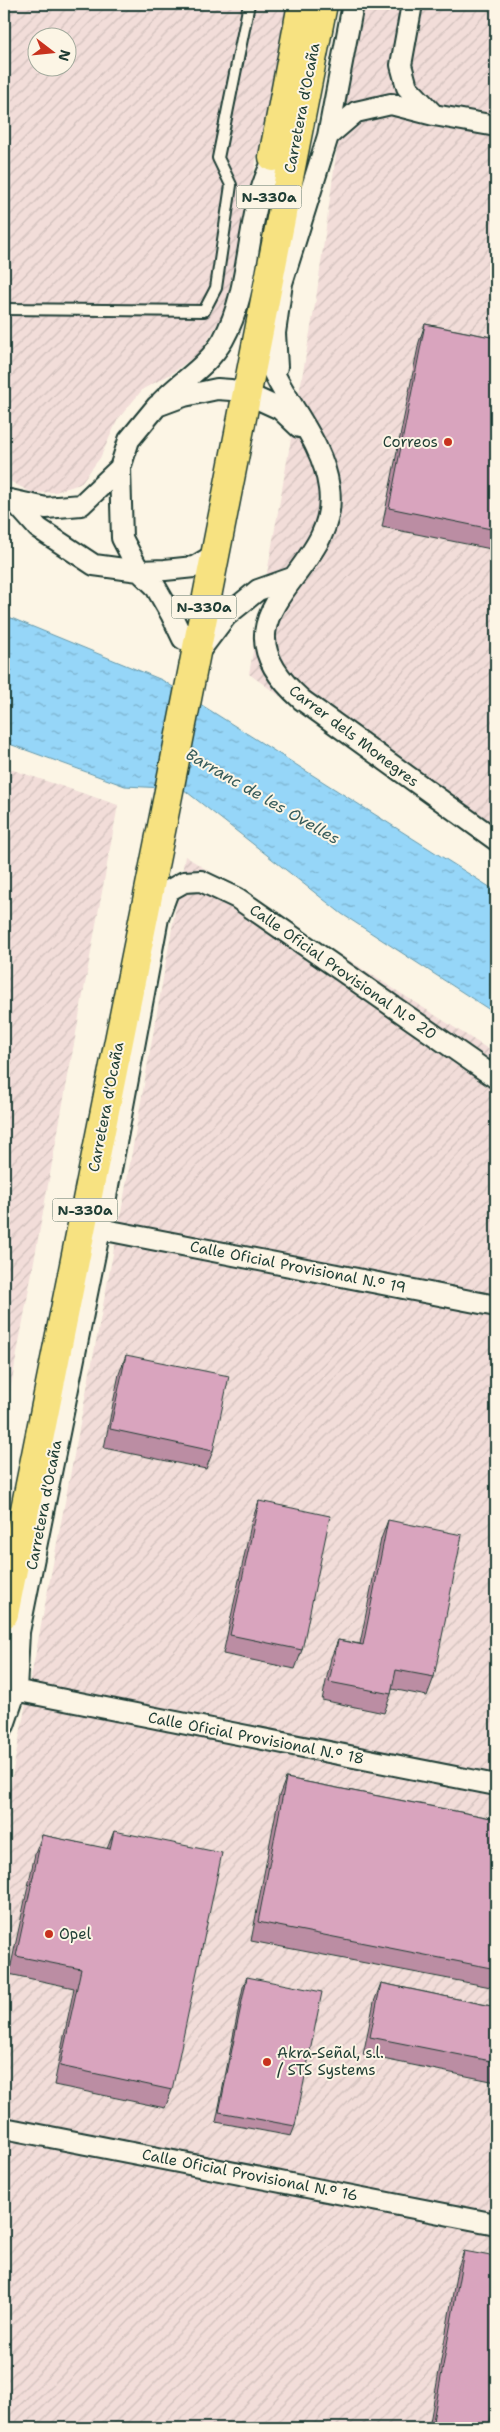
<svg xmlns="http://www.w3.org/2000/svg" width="500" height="2432" font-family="'Shantell Sans',sans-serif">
<defs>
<pattern id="industrial-furrows" width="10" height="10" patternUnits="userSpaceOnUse" patternTransform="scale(1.25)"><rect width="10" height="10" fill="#f2ddd9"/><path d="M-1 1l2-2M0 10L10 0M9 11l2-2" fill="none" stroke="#cfbfbb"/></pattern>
<pattern id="water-ripples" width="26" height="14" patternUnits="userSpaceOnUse" patternTransform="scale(1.25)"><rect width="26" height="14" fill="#96d6f8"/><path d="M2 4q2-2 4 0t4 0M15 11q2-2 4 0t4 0" fill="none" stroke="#7aafca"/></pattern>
</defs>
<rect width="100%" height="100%" fill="#fcf5e5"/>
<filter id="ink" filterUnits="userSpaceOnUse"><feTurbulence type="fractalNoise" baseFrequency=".02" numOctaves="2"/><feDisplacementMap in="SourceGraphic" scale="10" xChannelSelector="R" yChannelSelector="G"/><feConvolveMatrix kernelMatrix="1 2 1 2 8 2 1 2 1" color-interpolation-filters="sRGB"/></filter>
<g filter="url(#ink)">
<path fill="url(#industrial-furrows)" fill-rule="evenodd" d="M4,4H289L224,313L201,351L171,374L143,389L118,419L100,458L80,484L55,492L32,493L4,478ZM38,38H68V68H38Z
M357,4H496V850L249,674L316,299Z
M4,767L118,805L4,1424Z
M185,856L496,1054V2428H4V1817L123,1202Z"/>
<path fill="url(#water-ripples)" stroke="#69a" d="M4,615L162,680L496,891V1014L342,914L183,789L125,786L4,742Z"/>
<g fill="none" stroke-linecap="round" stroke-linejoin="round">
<defs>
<path id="service" d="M4,309L204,311L216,288L231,185L218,158L249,4"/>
<path id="minor" d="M434,115L496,126
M328,136L356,112L391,104L434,115L407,87L401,65L412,4
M257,334C264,350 270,367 279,383C297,416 324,448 329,488C342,576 200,610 302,700L496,840
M277,367L275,333L282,283L328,136L353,4
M161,402C182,380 207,367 223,340C253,286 244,220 271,165
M10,500L46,508L81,505L120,468
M14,501L38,528L94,565L139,571L165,570L194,567L214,555
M183,639L171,614L155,586L139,571L122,538L120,468L129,440L157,406L184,396L217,389L231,390L256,398L280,409L299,427
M198,653L226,616L258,590L292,578
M100,1229L496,1306
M4,1688L496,1785
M4,1725L16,1690L19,1632L100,1229L158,918L168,891L184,882L201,881L237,898L496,1078
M4,2128L496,2224"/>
<path id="primary" d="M273,157L302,4
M4,1614L166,806L323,4"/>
</defs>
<use href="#service" stroke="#1f3d34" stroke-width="14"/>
<use href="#minor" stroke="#1f3d34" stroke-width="24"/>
<use href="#primary" stroke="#1f3d34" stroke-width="31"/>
<use href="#service" stroke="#fcf5e5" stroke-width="10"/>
<use href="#minor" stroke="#fcf5e5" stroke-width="20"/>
<use href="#primary" stroke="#f7e281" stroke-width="28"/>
</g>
<path fill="#bb8da3" stroke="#1f3d34" d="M425,324L496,338V550L382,527L419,342Z
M126,1355L213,1451L206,1469L104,1448L119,1374Z
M259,1501L302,1650L295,1669L223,1654L252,1520Z
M388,1520L434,1677L427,1696L392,1689L391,1694L384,1713L322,1700L331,1658L338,1640L360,1644L381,1539Z
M286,1778L496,1819V1988L251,1941L279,1796Z
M114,1831L172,2090L165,2108L54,2085L74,1988L9,1974L35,1854L42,1835L107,1849Z
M247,1977L295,2126L291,2136L216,2122L243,1987Z
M381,1983L496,2007V2082L363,2055L374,2002Z
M464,2251L489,2428H429L457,2270Z"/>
<path fill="#d9a4be" stroke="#1f3d34" d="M425,324L496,338V530L389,508Z
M126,1355L229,1376L213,1451L110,1429Z
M259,1501L330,1516L302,1650L230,1635Z
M388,1520L462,1535L434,1677L396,1670L391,1694L329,1682L338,1640L363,1645Z
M286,1778L496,1819V1969L258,1922Z
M114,1831L222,1853L172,2090L60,2066L81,1969L16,1956L42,1835L110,1849Z
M247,1977L322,1992L295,2126L219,2112Z
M381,1983L496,2007V2062L370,2037Z
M464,2251L496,2257V2386L489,2428H472L433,2421Z"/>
</g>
<g fill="#c8321e" stroke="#fcf5e5" stroke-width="2">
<circle cx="448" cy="442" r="5"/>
<circle cx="49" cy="1934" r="5"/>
<circle cx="267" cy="2062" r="5"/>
</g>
<g text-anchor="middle" stroke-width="4" stroke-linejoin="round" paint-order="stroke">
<g fill="#fcf5e5" stroke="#617469" stroke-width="1">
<rect x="236.5" y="185.5" width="65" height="23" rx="4"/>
<rect x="171.5" y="595.5" width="65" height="23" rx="4"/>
<rect x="52.5" y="1198.5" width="65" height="23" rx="4"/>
</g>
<g font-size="14" font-weight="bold" fill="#1f3d34">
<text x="269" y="202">N-330a</text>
<text x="204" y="612">N-330a</text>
<text x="85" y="1215">N-330a</text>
</g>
<g font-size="15" fill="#1f3d34" stroke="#fcf5e5">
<text transform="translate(302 108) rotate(-79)" y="5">Carretera d'Ocaña</text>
<text transform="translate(354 736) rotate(37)" y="5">Carrer dels Monegres</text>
<text transform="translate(343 972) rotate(35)" y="5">Calle Oficial Provisional N.º 20</text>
<text transform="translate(106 1107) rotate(-79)" y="5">Carretera d'Ocaña</text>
<text transform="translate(298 1267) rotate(11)" y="5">Calle Oficial Provisional N.º 19</text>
<text transform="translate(44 1505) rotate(-79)" y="5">Carretera d'Ocaña</text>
<text transform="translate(256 1738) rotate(11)" y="5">Calle Oficial Provisional N.º 18</text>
<text transform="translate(250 2175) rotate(11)" y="5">Calle Oficial Provisional N.º 16</text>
</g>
<g font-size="15" fill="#1f3d34" stroke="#fcf5e5" text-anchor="start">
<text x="438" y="447" text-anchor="end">Correos</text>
<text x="59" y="1939">Opel</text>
<text x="277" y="2058">Akra-Señal, s.l.<tspan x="277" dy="17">/ STS Systems</tspan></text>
</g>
<g font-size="16" font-style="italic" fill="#375c5b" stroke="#fcf5e5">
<text transform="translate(263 796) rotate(30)" y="6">Barranc de les Ovelles</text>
</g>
</g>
<rect width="500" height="2432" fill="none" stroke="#fcf5e5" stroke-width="20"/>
<rect x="10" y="10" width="480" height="2412" fill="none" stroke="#1f3d34" stroke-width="2" filter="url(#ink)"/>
<g transform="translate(52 52) rotate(106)"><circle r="24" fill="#fcf5e5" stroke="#a4ab9e"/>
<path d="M0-4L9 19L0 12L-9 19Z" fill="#c8321e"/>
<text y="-8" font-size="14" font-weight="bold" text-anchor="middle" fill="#1f3d34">N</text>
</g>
</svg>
